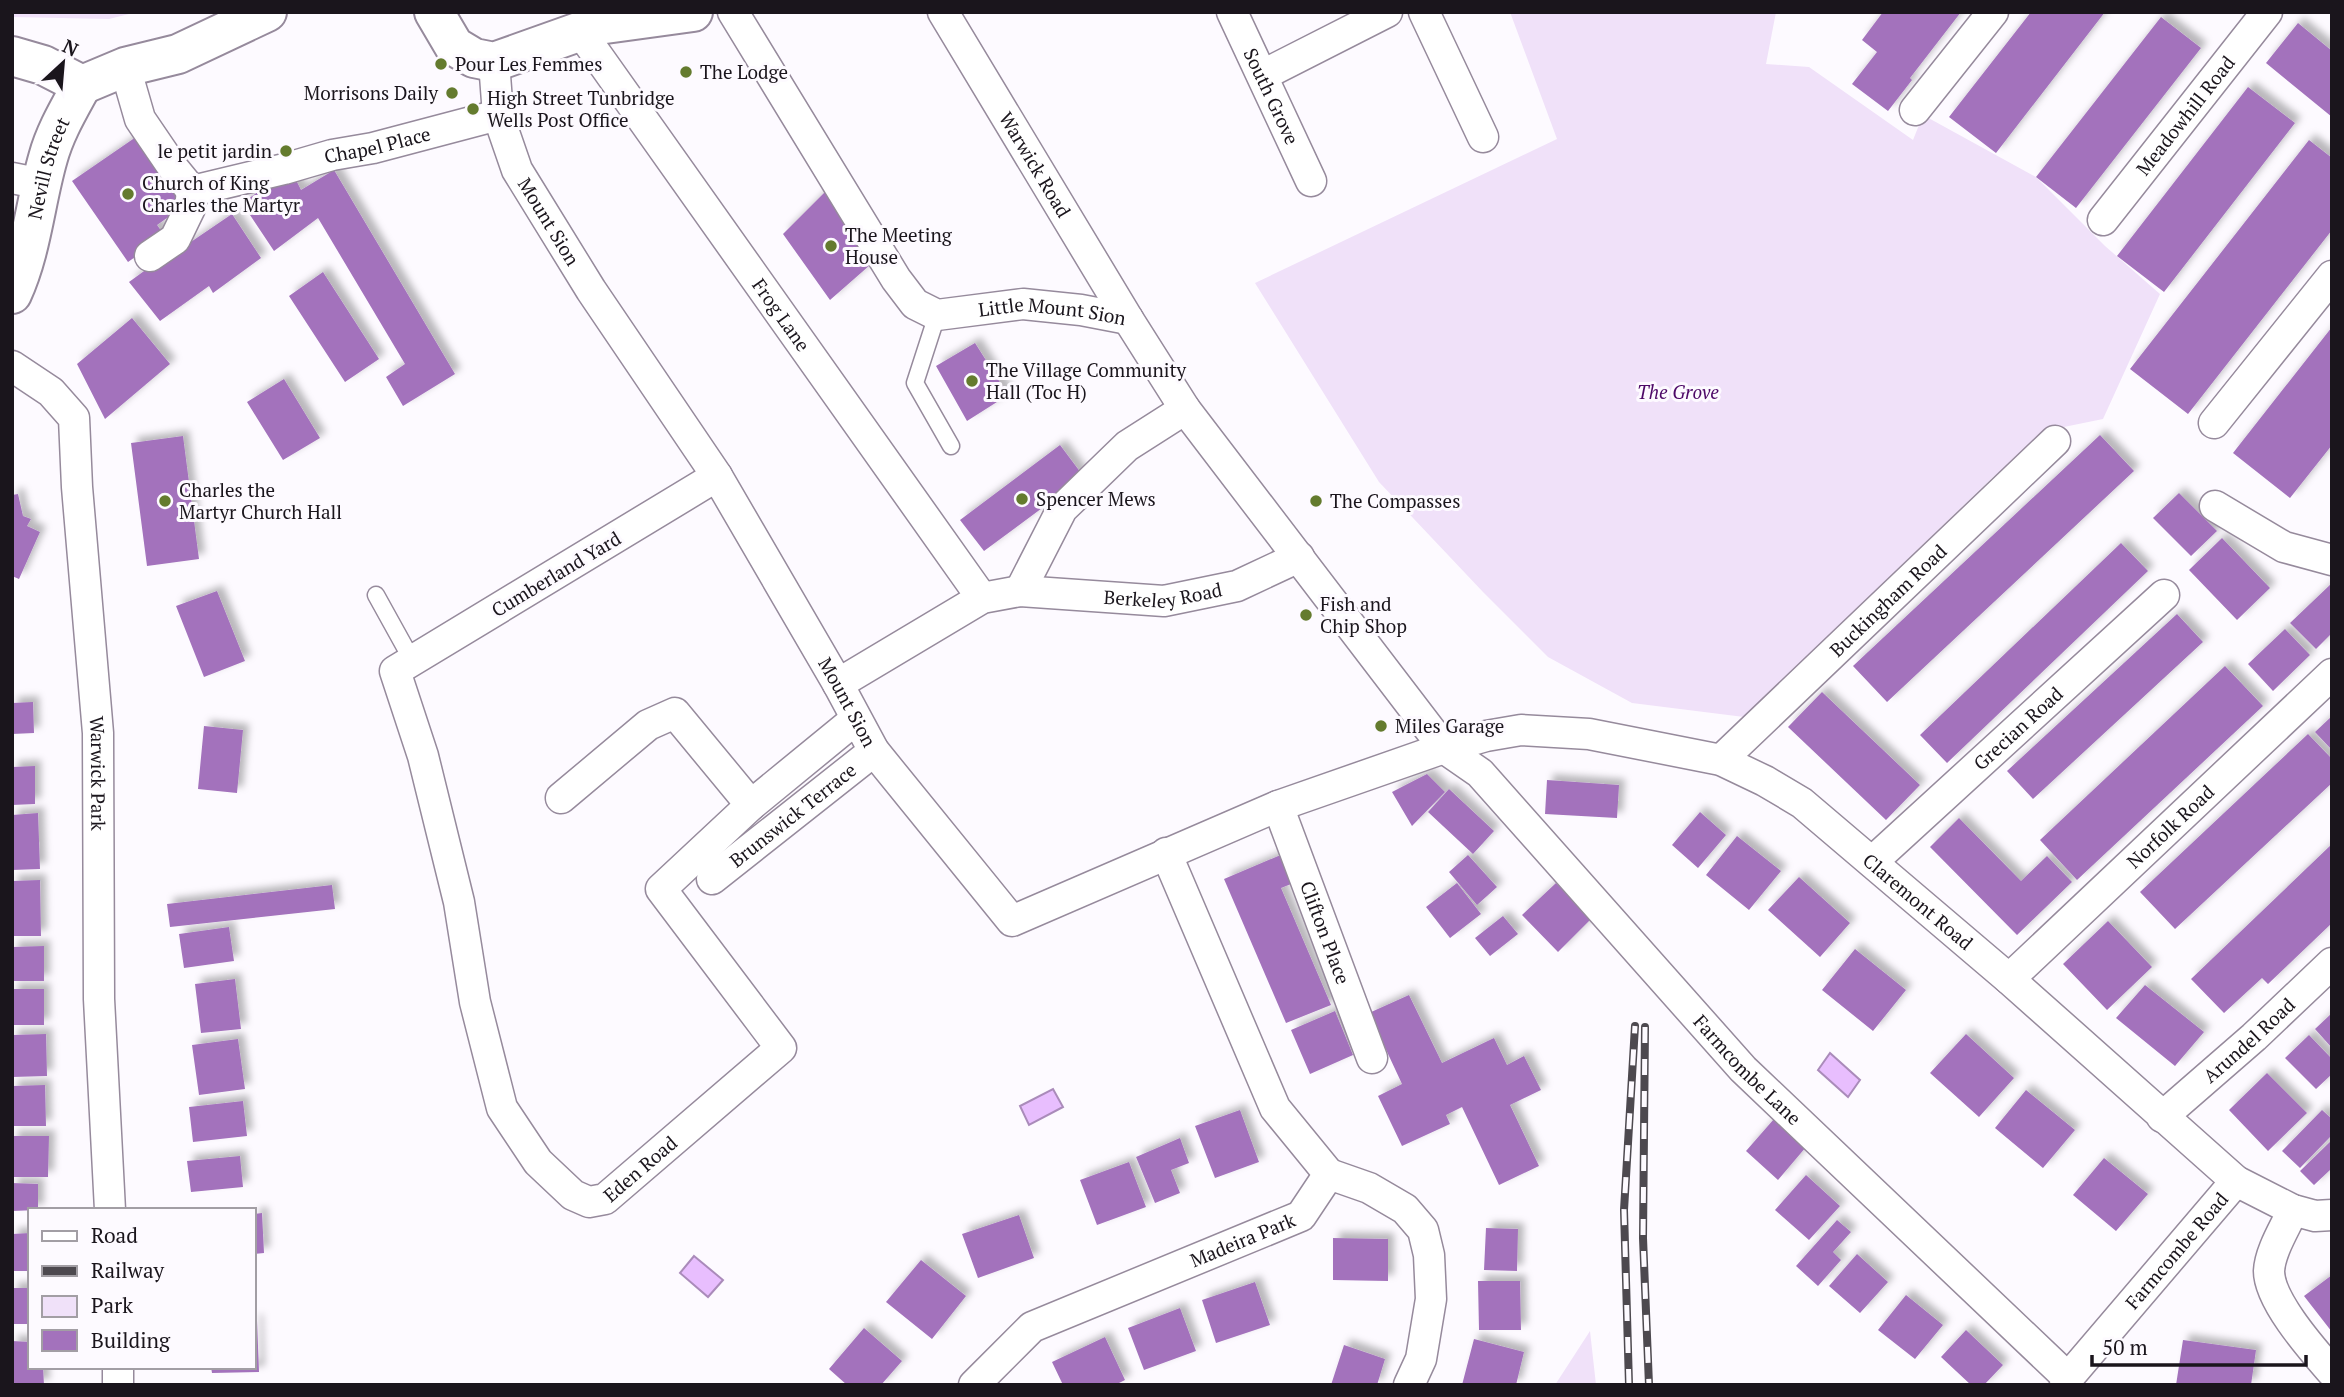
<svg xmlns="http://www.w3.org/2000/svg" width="2344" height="1397" font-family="'PT Serif',serif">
<defs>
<filter id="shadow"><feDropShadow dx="6" dy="-6" stdDeviation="3.5" flood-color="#0004"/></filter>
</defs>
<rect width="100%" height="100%" fill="#fdfaff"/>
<path fill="#f0e1f9" d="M12,12H137L109,19L12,17Z
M1510,12H1776L1766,64L1809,67L1913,140L1923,115L2036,177L2105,246L2160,294L2103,419L2054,429L1993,477L1744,717L1632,703L1548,657L1483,592L1379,482L1255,283L1557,139Z
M1590,1331L1596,1385H1555Z"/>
<path fill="#e8befe" stroke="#aa8bba" stroke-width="2" d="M1830,1053L1860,1080L1848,1097L1818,1070Z
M1053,1089L1063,1107L1029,1125L1020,1106Z
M694,1256L723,1280L708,1297L680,1273Z"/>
<path fill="#a372bc" filter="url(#shadow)" d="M1883,12H1961L1910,78L1912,80L1888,111L1852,84L1877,52L1862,40Z
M2031,12H2105L1996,153L1949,117Z
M2161,17L2201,48L2076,208L2036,177Z
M2298,23L2332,51V117L2266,63Z
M2248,87L2295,123L2164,292L2117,256Z
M136,137L184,206L157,225L165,236L128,262L72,181Z
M2309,140L2332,158V230L2188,414L2130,369Z
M334,170L455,374L403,406L386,377L405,364L318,218L274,251L242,203L271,183L297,182L301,190Z
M830,187L878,258L830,300L783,234Z
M232,214L261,258L213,293L209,286L160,321L129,282L180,245L182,248Z
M323,272L379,359L345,382L289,296Z
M132,318L170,364L105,419L77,364Z
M2332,327V445L2290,498L2233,453Z
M975,343L1008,395L967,421L936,366Z
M284,379L320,438L283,460L247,402Z
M2100,435L2134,471L1887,702L1853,666Z
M183,436L199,559L147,566L131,443Z
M1060,445L1084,477L984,551L960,520Z
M2179,493L2217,531L2191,556L2153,518Z
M18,494L23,516L31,519L27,526L40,532L19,579L12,576V495Z
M2222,538L2270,588L2237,620L2189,570Z
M2121,543L2148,571L1947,763L1920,735Z
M2332,583V633L2316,649L2290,623Z
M217,591L245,661L204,677L176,606Z
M2177,614L2203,642L2033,799L2007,771Z
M2285,629L2310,655L2273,691L2248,664Z
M2225,666L2263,706L2077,880L2040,840Z
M1822,692L1920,785L1886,820L1788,727Z
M33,702L34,733L12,734V703Z
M2332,716V750L2315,732Z
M204,726L243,730L237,793L198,789Z
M2308,734L2332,759V783L2175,929L2140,892Z
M35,766V804L12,805V767Z
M1427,774L1445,792L1412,826L1392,792Z
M1547,780L1619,785L1617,818L1545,814Z
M1449,789L1494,831L1473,854L1428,812Z
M1700,812L1726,835L1698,868L1672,845Z
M38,813L40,869L12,870V815Z
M1959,818L2021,881L2047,856L2072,882L2017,935L1930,847Z
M1737,836L1781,871L1749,910L1706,875Z
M2332,844V923L2268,984L2262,978L2224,1013L2191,979Z
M1283,854L1296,882L1281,888L1331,1005L1286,1023L1224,879Z
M1468,855L1497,887L1477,905L1449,872Z
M1799,877L1850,923L1820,957L1768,910Z
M40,880L41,936H12V881Z
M1457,883L1481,914L1450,938L1426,907Z
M1556,883L1591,919L1558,952L1522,915Z
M332,885L335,909L170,927L167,904Z
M1503,916L1518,934L1490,956L1475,938Z
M2108,921L2152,967L2107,1010L2063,964Z
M229,927L234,961L184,968L179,934Z
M44,946V981H12V947Z
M1855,949L1906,990L1873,1031L1822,990Z
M235,979L241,1029L201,1033L195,984Z
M2145,985L2204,1032L2175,1066L2116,1018Z
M12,989H44V1025H12Z
M1409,995L1442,1063L1494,1038L1507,1065L1524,1056L1541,1090L1510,1105L1539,1166L1499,1185L1462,1107L1446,1115L1450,1124L1402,1146L1378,1096L1402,1084L1369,1013Z
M1335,1011L1353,1055L1310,1074L1291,1030Z
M2332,1013V1048L2315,1029Z
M46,1034L47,1076L12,1077V1035Z
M1966,1034L2014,1078L1979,1117L1930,1073Z
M2309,1035L2332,1059V1074L2316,1089L2285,1058Z
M238,1039L245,1089L199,1095L192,1045Z
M2267,1073L2307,1113L2268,1151L2229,1110Z
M45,1085L46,1126H12V1086Z
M2026,1090L2075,1130L2043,1168L1995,1128Z
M243,1101L247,1136L193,1142L189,1107Z
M1240,1110L1259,1162L1215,1178L1195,1126Z
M2322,1110L2332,1119V1135L2300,1168L2282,1151Z
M1774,1119L1806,1147L1778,1180L1746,1151Z
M12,1136H49L48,1177H12Z
M1180,1138L1189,1163L1171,1170L1180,1193L1155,1203L1136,1157Z
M2332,1140V1172L2330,1170L2314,1185L2300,1171Z
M240,1156L243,1187L191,1192L187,1161Z
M2104,1158L2148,1194L2116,1231L2073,1195Z
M1129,1162L1146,1207L1097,1225L1080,1180Z
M1806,1175L1840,1206L1809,1240L1775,1210Z
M12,1183L38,1184V1210L12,1211Z
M262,1213L264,1253L254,1254V1214Z
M1019,1215L1034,1258L978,1278L962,1234Z
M1837,1220L1851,1232L1833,1252L1841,1260L1818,1286L1796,1266Z
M1486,1228L1518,1229L1517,1271L1484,1270Z
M30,1233V1271H12V1234Z
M1333,1238L1388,1239V1281L1333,1280Z
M1857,1254L1888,1282L1860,1313L1829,1286Z
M921,1260L966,1296L932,1339L886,1302Z
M2332,1275V1332L2304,1296Z
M1478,1281H1520L1521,1330H1479Z
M1255,1282L1270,1325L1216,1343L1202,1300Z
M12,1288H30V1324H12Z
M1906,1295L1943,1325L1915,1359L1878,1330Z
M1180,1308L1196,1351L1144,1370L1128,1328Z
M254,1320H257L259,1372L212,1373L211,1367H254Z
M864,1328L902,1361L881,1385H847L829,1369Z
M1966,1330L2003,1365L1984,1385H1971L1941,1357Z
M1105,1337L1125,1380L1115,1385H1063L1052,1362Z
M1474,1339L1524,1352L1516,1385H1462Z
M2183,1340L2256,1350L2251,1385H2176Z
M12,1341L30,1342V1367H43L44,1385H12Z
M1344,1345L1385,1359L1377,1385H1331Z"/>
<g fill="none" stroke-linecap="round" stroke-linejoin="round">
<defs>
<path id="lane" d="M937,315L915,383L951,446
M376,595L412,660"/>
<g id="street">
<path id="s1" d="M733,12L896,279L915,304L937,315L1023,304L1081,310L1128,319"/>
<path id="s2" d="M943,12L1128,319L1185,409L1444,748L1480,773L1743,1069L2068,1378"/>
<path id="s3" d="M1232,12L1311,181"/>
<path d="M1424,12L1483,137"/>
<path id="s4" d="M580,31L982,598"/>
<path id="s5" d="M494,62L498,115L517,170L591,290L717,476L838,684L874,751L1012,921L1278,806L1444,748L1486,736L1521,730L1589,734L1721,760L1765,781L1802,803L2009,979L2236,1181L2293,1210L2315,1216L2332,1215"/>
<path d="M125,67L140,119L174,169L192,191"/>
<path d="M1263,75L1387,12"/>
<path d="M1915,110L1993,12"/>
<path d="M12,178L42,184"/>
<path id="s6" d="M192,191L284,169L332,155L373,148L498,115"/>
<path id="s7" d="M2103,220L2267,12"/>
<path d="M150,256L175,239L190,208L192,191"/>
<path id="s8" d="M12,366L51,392L74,418L77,487L98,733L99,999L110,1210"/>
<path d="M2214,423L2332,276"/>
<path id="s9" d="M717,476L395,671L423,756L459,902L475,1002L502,1108L538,1162L573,1195L589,1202L605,1199L781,1048L661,889L751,805L856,719"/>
<path d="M2215,506L2284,547L2332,560"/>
<path d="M1020,591L1062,509L1127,446L1185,409"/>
<path id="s10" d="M838,684L982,598L1020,591L1164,601L1237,586L1299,557"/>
<path id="s11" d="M1721,760L2055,441"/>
<path d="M561,798L648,725L675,713L751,805"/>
<path id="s12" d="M1278,806L1372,1058"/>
<path id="s13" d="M1872,862L2164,595"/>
<path id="s14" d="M712,879L874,751"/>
<path id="s15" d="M2009,979L2332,674"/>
<path id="s16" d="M2162,1117L2254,1037L2332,963"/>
<path d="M1329,1174L1369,1188L1405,1209L1423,1230L1429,1255L1431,1299L1421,1359L1409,1385"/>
<path d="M2293,1210C2285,1228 2270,1251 2269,1271C2269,1301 2313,1350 2332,1372"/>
<path d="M118,1367V1385"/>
<path id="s17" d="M974,1385L1032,1327L1301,1216L1329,1174L1275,1108L1166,853"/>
<path id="s18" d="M2065,1385L2068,1378L2236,1181"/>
</g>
<path id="secondary" d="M434,12L454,46L474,58L494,62L598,25L693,12"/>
<g id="primary">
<path id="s19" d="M12,294C32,250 35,203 48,158C55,132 69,109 82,85"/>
</g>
<path id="highway" d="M12,56L43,65L82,85L125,67L178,54L267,12"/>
</defs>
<use href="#lane" stroke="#968a9c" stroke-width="19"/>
<use href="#street" stroke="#968a9c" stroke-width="33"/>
<use href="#secondary" stroke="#968a9c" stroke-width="42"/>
<use href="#primary" stroke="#968a9c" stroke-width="42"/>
<use href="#highway" stroke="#968a9c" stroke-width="42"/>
<use href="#lane" stroke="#fff" stroke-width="16"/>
<use href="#street" stroke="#fff" stroke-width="30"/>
<use href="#secondary" stroke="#fff" stroke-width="38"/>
<use href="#primary" stroke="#fff" stroke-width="38"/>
<use href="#highway" stroke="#fff" stroke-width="38"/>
<defs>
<path id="rail" d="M1645,1027L1643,1238L1649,1385
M1629,1385L1624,1210L1635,1026"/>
</defs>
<use href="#rail" stroke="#4d494f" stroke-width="8"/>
<use href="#rail" stroke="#fdfaff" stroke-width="5" stroke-dasharray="16" stroke-linecap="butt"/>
</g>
<g fill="#647b2e" stroke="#fdfaff" stroke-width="2.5">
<circle cx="441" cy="64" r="7"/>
<circle cx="686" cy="72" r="7"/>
<circle cx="452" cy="93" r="7"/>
<circle cx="473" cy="109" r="7"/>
<circle cx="286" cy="151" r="7"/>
<circle cx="128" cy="194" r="7"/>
<circle cx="831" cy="246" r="7"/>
<circle cx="972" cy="381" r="7"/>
<circle cx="1022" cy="499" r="7"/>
<circle cx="165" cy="501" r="7"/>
<circle cx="1316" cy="501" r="7"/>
<circle cx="1306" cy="615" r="7"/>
<circle cx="1381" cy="726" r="7"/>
</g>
<g text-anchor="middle" stroke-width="6" stroke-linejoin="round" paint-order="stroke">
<g font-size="19" fill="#1a151c" stroke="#fdfaff" text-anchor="start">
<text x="455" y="71">Pour Les Femmes</text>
<text x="700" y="79">The Lodge</text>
<text x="438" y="100" text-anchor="end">Morrisons Daily</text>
<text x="487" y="105">High Street Tunbridge<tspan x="487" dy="22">Wells Post Office</tspan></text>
<text x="272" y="158" text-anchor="end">le petit jardin</text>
<text x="142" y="190">Church of King<tspan x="142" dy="22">Charles the Martyr</tspan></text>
<text x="845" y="242">The Meeting<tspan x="845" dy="22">House</tspan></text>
<text x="986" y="377">The Village Community<tspan x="986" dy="22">Hall (Toc H)</tspan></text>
<text x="179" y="497">Charles the<tspan x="179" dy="22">Martyr Church Hall</tspan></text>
<text x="1036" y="506">Spencer Mews</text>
<text x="1330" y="508">The Compasses</text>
<text x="1320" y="611">Fish and<tspan x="1320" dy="22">Chip Shop</tspan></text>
<text x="1395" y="733">Miles Garage</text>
</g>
<g font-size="19" fill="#1a151c" stroke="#fdfaff">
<text dy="7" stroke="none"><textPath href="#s3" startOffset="93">South Grove</textPath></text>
<text dy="7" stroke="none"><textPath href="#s7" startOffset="133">Meadowhill Road</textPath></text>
<text dy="7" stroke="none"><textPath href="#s6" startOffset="191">Chapel Place</textPath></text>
<text dy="7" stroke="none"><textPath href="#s2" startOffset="178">Warwick Road</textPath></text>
<text dy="7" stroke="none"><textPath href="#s19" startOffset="131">Nevill Street</textPath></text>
<text dy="7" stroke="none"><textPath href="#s5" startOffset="172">Mount Sion</textPath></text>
<text dy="7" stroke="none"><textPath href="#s4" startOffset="348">Frog Lane</textPath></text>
<text dy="7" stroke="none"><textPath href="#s1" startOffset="485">Little Mount Sion</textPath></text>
<text transform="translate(556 574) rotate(-31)" y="7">Cumberland Yard</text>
<text dy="7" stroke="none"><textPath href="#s10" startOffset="350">Berkeley Road</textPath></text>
<text dy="7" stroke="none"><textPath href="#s11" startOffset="231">Buckingham Road</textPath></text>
<text dy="7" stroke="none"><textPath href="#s5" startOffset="738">Mount Sion</textPath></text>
<text dy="7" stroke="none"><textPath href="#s13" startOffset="198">Grecian Road</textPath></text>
<text dy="7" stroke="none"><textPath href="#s8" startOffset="438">Warwick Park</textPath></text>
<text dy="7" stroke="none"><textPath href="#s14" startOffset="103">Brunswick Terrace</textPath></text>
<text dy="7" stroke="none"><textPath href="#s15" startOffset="222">Norfolk Road</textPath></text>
<text dy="7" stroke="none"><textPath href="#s5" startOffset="2004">Claremont Road</textPath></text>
<text dy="7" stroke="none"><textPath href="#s12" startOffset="135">Clifton Place</textPath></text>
<text dy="7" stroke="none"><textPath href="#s16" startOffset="116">Arundel Road</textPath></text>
<text dy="7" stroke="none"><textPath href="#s2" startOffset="1335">Farmcombe Lane</textPath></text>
<text dy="7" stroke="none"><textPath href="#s9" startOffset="1020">Eden Road</textPath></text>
<text dy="7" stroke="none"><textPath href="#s17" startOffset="310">Madeira Park</textPath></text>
<text dy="7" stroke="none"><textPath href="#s18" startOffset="175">Farmcombe Road</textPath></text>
</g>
<g font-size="19" font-style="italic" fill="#4d0867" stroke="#fdfaff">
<text x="1678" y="399">The Grove</text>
</g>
</g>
<rect width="2344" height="1397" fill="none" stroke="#1a151c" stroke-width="28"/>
<rect x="28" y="1208" width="228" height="161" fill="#fdfaff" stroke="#a29ea4" stroke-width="2"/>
<rect x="42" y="1231" width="35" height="10" fill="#ffffff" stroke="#a29ea4" stroke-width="2"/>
<text x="91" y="1243" font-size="21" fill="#1a151c">Road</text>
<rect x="42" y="1266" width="35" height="10" fill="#4d494f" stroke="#a29ea4" stroke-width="2"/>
<text x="91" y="1278" font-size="21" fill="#1a151c">Railway</text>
<rect x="42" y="1296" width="35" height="21" fill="#f0e1f9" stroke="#a29ea4" stroke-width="2"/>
<text x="91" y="1313" font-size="21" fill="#1a151c">Park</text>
<rect x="42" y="1330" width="35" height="21" fill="#a372bc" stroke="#a29ea4" stroke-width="2"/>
<text x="91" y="1348" font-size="21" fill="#1a151c">Building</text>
<g transform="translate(63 63) rotate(26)" stroke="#fdfaff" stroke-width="5" paint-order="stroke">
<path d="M0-5L12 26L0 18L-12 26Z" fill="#1a151c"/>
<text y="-10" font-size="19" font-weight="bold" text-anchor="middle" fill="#1a151c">N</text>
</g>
<path d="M2092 1355v10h214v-10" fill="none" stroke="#1a151c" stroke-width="3.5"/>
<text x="2102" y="1355" font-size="21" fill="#1a151c" stroke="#fdfaff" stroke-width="5" paint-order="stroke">50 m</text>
</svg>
